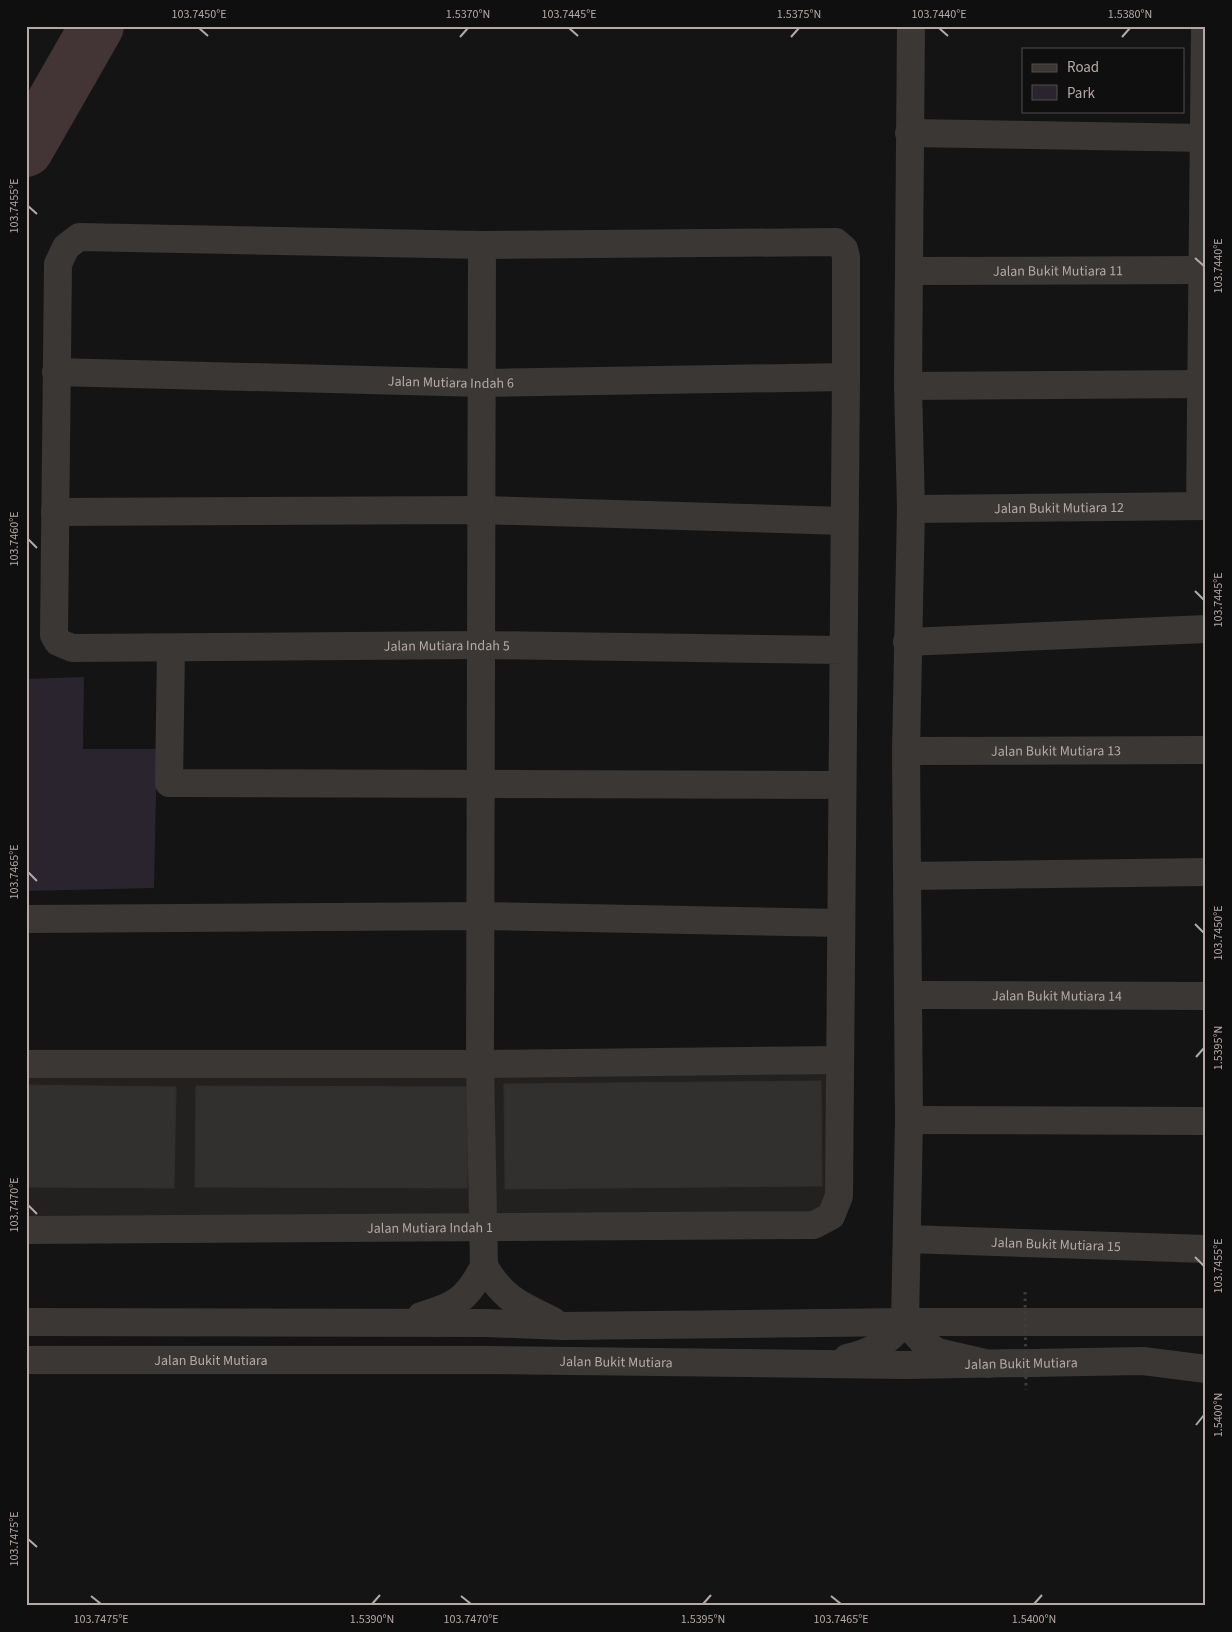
<svg xmlns="http://www.w3.org/2000/svg" width="1232" height="1632" font-family="'Source Sans 3',sans-serif">
<rect width="100%" height="100%" fill="#151414"/>
<path fill="#222120" d="M829,1066L830,1228L26,1239V1070Z"/>
<path fill="#29242d" d="M84,677L83,749H157L154,888L26,891V679Z"/>
<g fill="none" stroke-linecap="round" stroke-linejoin="round">
<path stroke="#433435" stroke-width="54" d="M26,150L97,26"/>
</g>
<path fill="#31302f" stroke="#312f2e" d="M821,1081L822,1186L505,1189L504,1084Z
M26,1085L176,1087L174,1188L26,1187Z
M196,1086L468,1087L467,1188L195,1187Z"/>
<g fill="none" stroke-linecap="round" stroke-linejoin="round">
<g stroke="#3a3735" stroke-width="28">
<path d="M911,26L908,386L911,509L906,751L909,1120L905,1322L923,1342L937,1352L989,1364"/>
<path d="M909,133L1206,138"/>
<path id="s1" d="M909,271L1206,270"/>
<path id="s2" d="M56,372L482,383L846,377"/>
<path d="M908,386L1206,384"/>
<path d="M1200,506L1205,26"/>
<path id="s3" d="M911,509L1206,506"/>
<path d="M55,512L481,510L844,521"/>
<path d="M907,642L1206,629"/>
<path d="M171,648L169,783L842,785"/>
<path id="s4" d="M906,751L1206,750"/>
<path d="M909,876L1206,872"/>
<path d="M26,919L481,916L841,923"/>
<path id="s5" d="M908,995L1206,996"/>
<path d="M26,1064H480L840,1060"/>
<path d="M909,1120L1206,1121"/>
<path id="s6" d="M26,1230L814,1225L831,1216L839,1196L846,377V257L844,249L836,242L482,245L79,237L66,247L58,264L54,635L58,642L72,648L481,645L843,650"/>
<path id="s7" d="M907,1239L1206,1249"/>
<path d="M484,1266C504,1300 519,1304 553,1321"/>
<path d="M421,1316C456,1305 467,1300 484,1266L480,1064L482,245"/>
<path d="M26,1322L487,1323L563,1326L905,1322H1206"/>
<path d="M847,1358C875,1352 886,1342 905,1322"/>
<path id="s8" d="M26,1360H487L906,1365L1143,1361L1206,1369"/>
</g>
<path stroke="#413c3b" stroke-width="3" stroke-dasharray="2.5 4" stroke-linecap="butt" d="M1025,1292L1026,1390"/>
</g>
<path fill="none" stroke="#b5a9a6" stroke-width="2" d="M199,28L208,36M569,28L578,36M939,28L948,36M460,37L468,28M791,37L799,28M1122,37L1130,28M28,206L37,214M1195,258L1204,266M28,539L37,548M1195,591L1204,600M28,872L37,881M1195,924L1204,933M1196,1057L1204,1048M28,1205L37,1214M1195,1257L1204,1266M1196,1425L1204,1415M28,1539L37,1547M91,1596L101,1604M461,1596L471,1604M831,1596L841,1604M372,1604L380,1595M703,1604L711,1595M1034,1604L1042,1595"/>
<g text-anchor="middle" stroke-width="4" stroke-linejoin="round" paint-order="stroke">
<g font-size="14" fill="#b5a9a6" stroke="#100f0f">
<text dy="5" stroke="none"><textPath href="#s1" startOffset="149">Jalan Bukit Mutiara 11</textPath></text>
<text dy="5" stroke="none"><textPath href="#s2" startOffset="395">Jalan Mutiara Indah 6</textPath></text>
<text dy="5" stroke="none"><textPath href="#s3" startOffset="148">Jalan Bukit Mutiara 12</textPath></text>
<text dy="5" stroke="none"><textPath href="#s6" startOffset="3348">Jalan Mutiara Indah 5</textPath></text>
<text dy="5" stroke="none"><textPath href="#s4" startOffset="150">Jalan Bukit Mutiara 13</textPath></text>
<text dy="5" stroke="none"><textPath href="#s5" startOffset="149">Jalan Bukit Mutiara 14</textPath></text>
<text dy="5" stroke="none"><textPath href="#s6" startOffset="404">Jalan Mutiara Indah 1</textPath></text>
<text dy="5" stroke="none"><textPath href="#s7" startOffset="149">Jalan Bukit Mutiara 15</textPath></text>
<text dy="5" stroke="none"><textPath href="#s8" startOffset="185">Jalan Bukit Mutiara</textPath></text>
<text dy="5" stroke="none"><textPath href="#s8" startOffset="590">Jalan Bukit Mutiara</textPath></text>
<text dy="5" stroke="none"><textPath href="#s8" startOffset="995">Jalan Bukit Mutiara</textPath></text>
</g>
</g>
<rect width="1232" height="1632" fill="none" stroke="#100f0f" stroke-width="55"/>
<rect x="1022" y="48" width="162" height="65" fill="#100f0f" stroke="#524d4b"/>
<rect x="1032" y="64" width="25" height="8" fill="#3a3735" stroke="#524d4b"/>
<text x="1067" y="72" font-size="15" fill="#b5a9a6">Road</text>
<rect x="1032" y="85" width="25" height="15" fill="#29242d" stroke="#524d4b"/>
<text x="1067" y="98" font-size="15" fill="#b5a9a6">Park</text>
<rect x="28" y="28" width="1176" height="1576" fill="none" stroke="#b5a9a6" stroke-width="2"/>
<g font-size="12" text-anchor="middle" fill="#b5a9a6">
<text x="199" y="18">103.7450°E</text>
<text x="468" y="18">1.5370°N</text>
<text x="569" y="18">103.7445°E</text>
<text x="799" y="18">1.5375°N</text>
<text x="939" y="18">103.7440°E</text>
<text x="1130" y="18">1.5380°N</text>
<text transform="translate(14 206) rotate(-90)" y="4">103.7455°E</text>
<text transform="translate(1218 266) rotate(-90)" y="4">103.7440°E</text>
<text transform="translate(14 539) rotate(-90)" y="4">103.7460°E</text>
<text transform="translate(1218 600) rotate(-90)" y="4">103.7445°E</text>
<text transform="translate(14 872) rotate(-90)" y="4">103.7465°E</text>
<text transform="translate(1218 933) rotate(-90)" y="4">103.7450°E</text>
<text transform="translate(1218 1048) rotate(-90)" y="4">1.5395°N</text>
<text transform="translate(14 1205) rotate(-90)" y="4">103.7470°E</text>
<text transform="translate(1218 1266) rotate(-90)" y="4">103.7455°E</text>
<text transform="translate(1218 1415) rotate(-90)" y="4">1.5400°N</text>
<text transform="translate(14 1539) rotate(-90)" y="4">103.7475°E</text>
<text x="101" y="1623">103.7475°E</text>
<text x="372" y="1623">1.5390°N</text>
<text x="471" y="1623">103.7470°E</text>
<text x="703" y="1623">1.5395°N</text>
<text x="841" y="1623">103.7465°E</text>
<text x="1034" y="1623">1.5400°N</text>
</g>
</svg>
